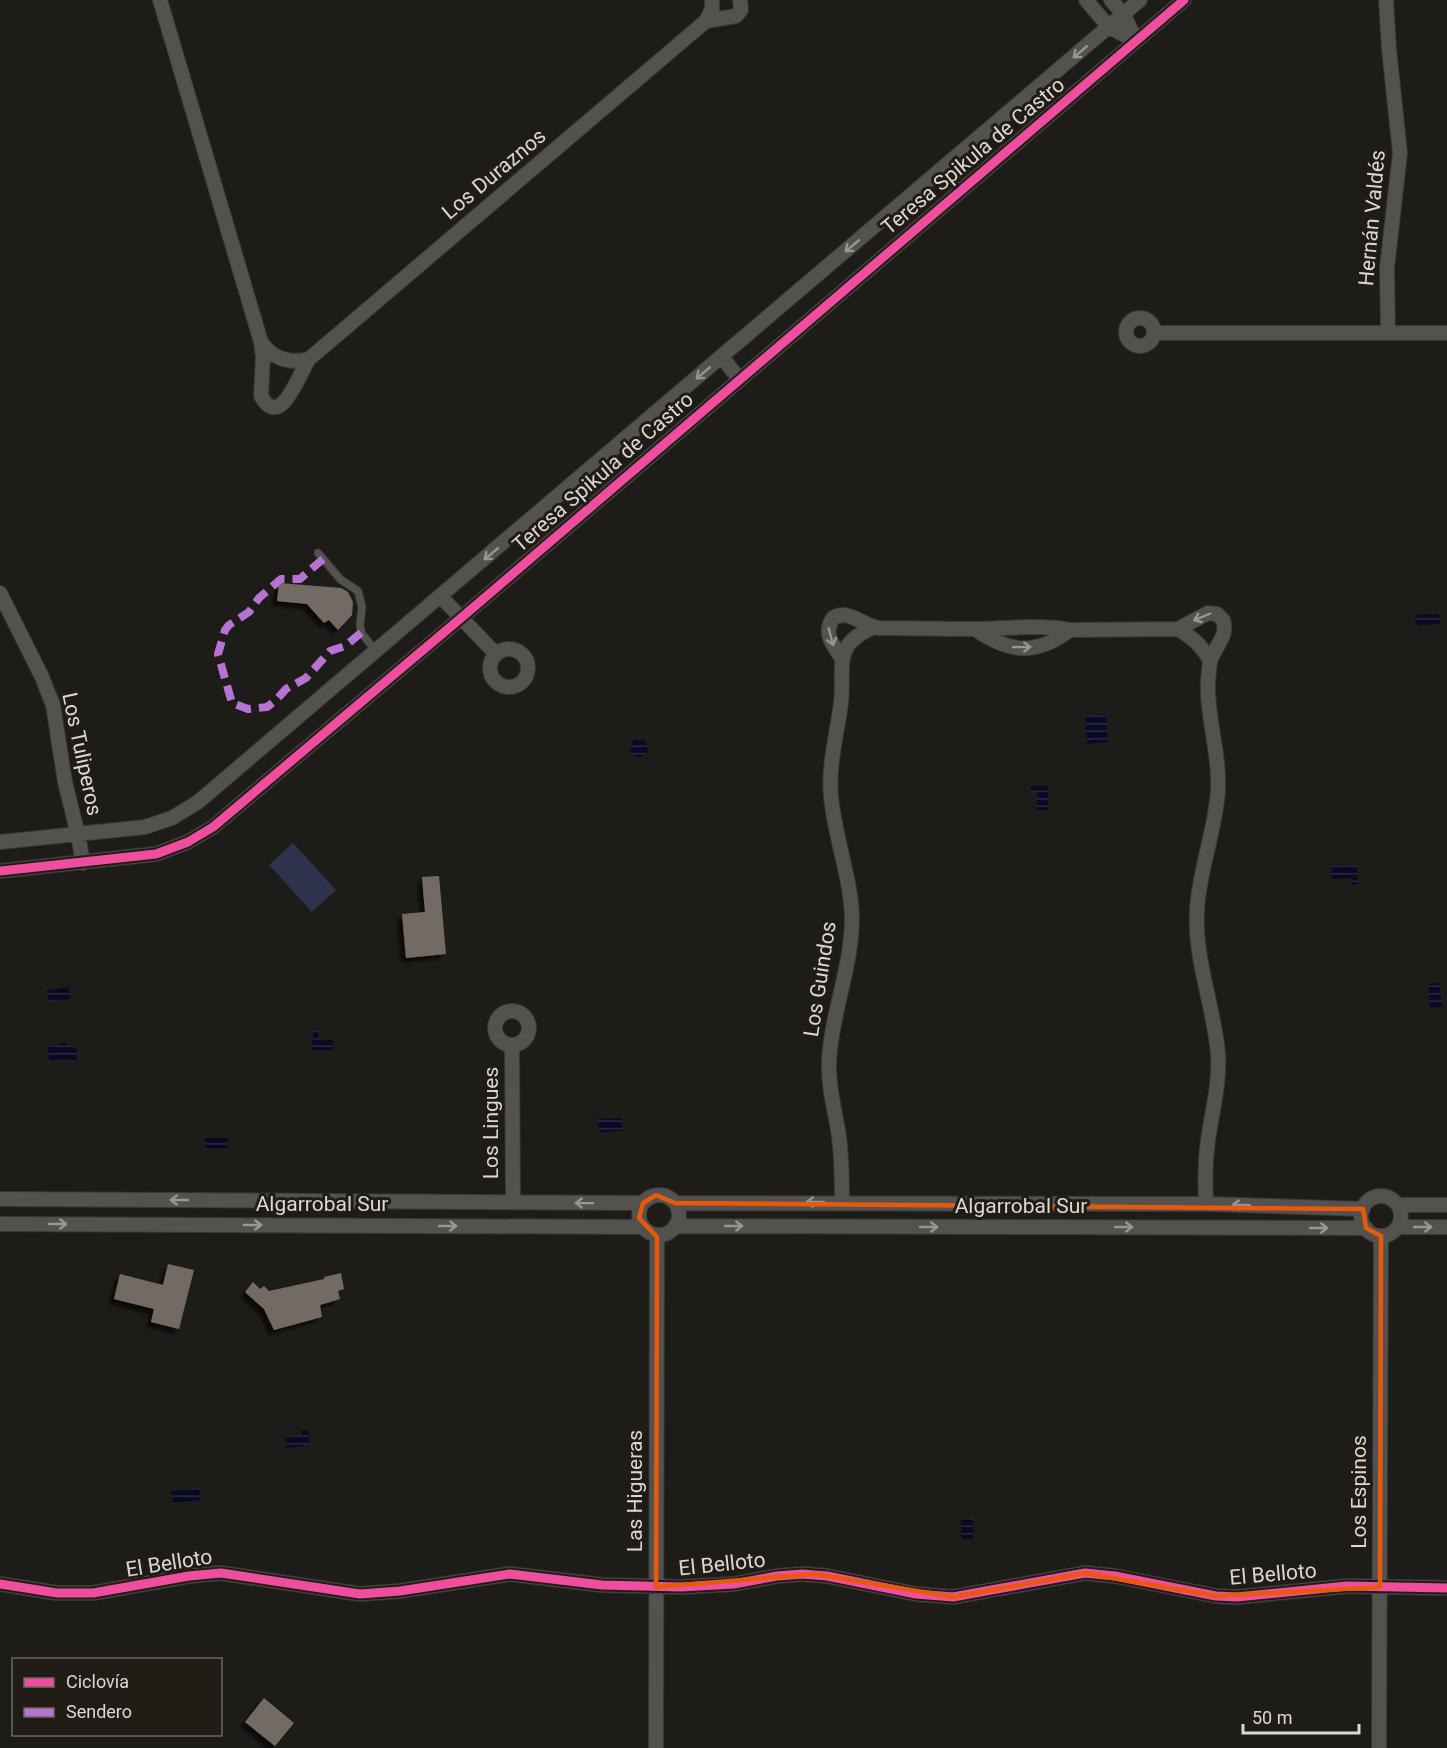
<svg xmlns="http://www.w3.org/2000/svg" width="1447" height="1748" font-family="Roboto,sans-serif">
<defs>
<pattern id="water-rules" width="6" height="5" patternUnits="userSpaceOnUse" patternTransform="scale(1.5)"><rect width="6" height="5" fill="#080922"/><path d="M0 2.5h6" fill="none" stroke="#2b2c41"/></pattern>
<filter id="shadow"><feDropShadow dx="-5" dy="5" stdDeviation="1.5" flood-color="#0009"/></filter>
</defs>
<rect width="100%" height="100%" fill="#1e1c19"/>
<path fill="#2e324d" d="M293,843L336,890L312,912L269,865Z"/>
<path fill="url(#water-rules)" d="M1439,614L1440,624L1418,625L1414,621L1417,615Z
M1106,714L1108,742L1087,744L1085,716Z
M630 748a9 9 0 1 1 18 0a9 9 0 1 1-18 0Z
M1031,786H1048V810H1037V792H1031Z
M1357,865L1358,884L1352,885V878L1332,879L1331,866Z
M1439,983L1442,1007L1430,1008L1428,984Z
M69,987L70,999L49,1002L47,990Z
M313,1031H318V1039L333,1040V1050H312Z
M63,1042L70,1046L76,1045L77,1062L73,1063L71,1059L49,1060L48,1047L55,1046Z
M622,1118V1131L599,1132L598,1119Z
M205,1138H228V1148H205Z
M308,1430L310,1445L287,1448L285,1438L302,1435L301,1431Z
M199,1488L200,1500L173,1503L171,1491Z
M973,1518V1539H962L961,1519Z"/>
<path fill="#726b63" filter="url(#shadow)" d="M279,583L341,588L348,592L353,602L352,615L338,630L329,620L324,623L307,604L277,601Z
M439,876L446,954L406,958L402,914L425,912L422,877Z
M168,1264L194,1270L179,1329L151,1322L154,1309L114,1299L120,1274L163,1285Z
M341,1273L344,1289L338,1291L340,1299L320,1305L322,1317L274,1330L264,1309L245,1292L253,1282L260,1289L264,1286L269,1291L324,1279V1277Z
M264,1698L294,1723L275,1746L245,1722Z"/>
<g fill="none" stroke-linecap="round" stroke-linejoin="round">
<defs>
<path id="service" d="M318,553L340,579L358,591L362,607L360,626L362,634L376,651"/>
<path id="minor" d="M160,0L261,342L263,357L261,396C281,432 300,371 309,359L706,21L712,9V0
M1086,0L1109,27L1136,41
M1111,0L1124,15L1136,41
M1386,0L1389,49L1400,153L1387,268L1388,332
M706,21L736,16L741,10L740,0
M1126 332a14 14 0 1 1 28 0a14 14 0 1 1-28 0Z
M1154,333H1447
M261,342C273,359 289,364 309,359
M722,357L739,379
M0,593L42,677L53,705L65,782L78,835L83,863
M440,596L496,654
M975,629C1009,653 1036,656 1070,630
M1178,629C1192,637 1203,646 1210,661
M490 668a19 19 0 1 1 38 0a19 19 0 1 1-38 0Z
M841,657C832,644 823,633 833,618C849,608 864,627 880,628C911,628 942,629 973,629C1005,629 1038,624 1070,630L1178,629L1208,613L1217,614L1223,620C1229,636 1214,647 1210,662C1209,668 1209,674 1208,680C1206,717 1220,752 1218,789C1216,830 1199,869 1197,910C1194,959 1214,1006 1218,1054C1220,1083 1212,1112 1208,1140C1205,1161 1205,1183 1206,1204
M0,842L145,827L172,818L198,802L1140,0
M0,871L156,854L188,842L213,827L461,618L1184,0
M495 1028a17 17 0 1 1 34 0a17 17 0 1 1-34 0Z
M512,1045L513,1202
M639 1215a20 20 0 1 1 40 0a20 20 0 1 1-40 0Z
M1361 1216a20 20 0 1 1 40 0a20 20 0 1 1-40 0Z
M0,1199L643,1203
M842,1202C842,1178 842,1154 838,1130C834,1107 828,1085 829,1062C831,1014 852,967 852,918C851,878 835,838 831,797C828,765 837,734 841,703C845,666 831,645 874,627
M675,1203L1206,1204L1363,1209
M1398,1205H1447
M0,1224L643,1227
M675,1226L1366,1228
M1398,1227H1447
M0,1584L57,1593H93L189,1576L221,1573L360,1594L400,1591L510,1574L602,1585L681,1587L734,1584L777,1576L802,1574L827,1576L916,1594L953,1597L1085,1573L1115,1576L1216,1596L1237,1597L1347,1586L1447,1588
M656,1748L657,1235
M1379,1748L1381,1236"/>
</defs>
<use href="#service" stroke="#3a3836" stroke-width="9"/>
<use href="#minor" stroke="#3a3836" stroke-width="16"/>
<use href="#service" stroke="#54524f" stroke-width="7"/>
<use href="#minor" stroke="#54524f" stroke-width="14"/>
<path stroke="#b673d3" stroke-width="8" stroke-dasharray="15 8" stroke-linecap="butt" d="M323,559L300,579H281L259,598L249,612L229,625L225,630L218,654L232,703L248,709L267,707L276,700L286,689L306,678L330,651L345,646L362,632"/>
<defs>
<path id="cycleway" d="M0,871L156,854L188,842L213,827L461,618L1184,0
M0,1584L57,1593H93L189,1576L221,1573L360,1594L400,1591L510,1574L602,1585L681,1587L734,1584L777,1576L802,1574L827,1576L916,1594L953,1597L1085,1573L1115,1576L1216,1596L1237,1597L1347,1586L1447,1588"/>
</defs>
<use href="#cycleway" stroke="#211c16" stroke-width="13"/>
<use href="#cycleway" stroke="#ef4d9e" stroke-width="9"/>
</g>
<defs><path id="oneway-shaft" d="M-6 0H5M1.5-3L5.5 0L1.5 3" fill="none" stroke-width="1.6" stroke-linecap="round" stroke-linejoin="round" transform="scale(1.5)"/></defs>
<g stroke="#989592">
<use href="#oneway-shaft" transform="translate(1080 52) rotate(140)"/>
<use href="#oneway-shaft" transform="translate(852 246) rotate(140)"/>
<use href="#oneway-shaft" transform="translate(703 373) rotate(140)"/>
<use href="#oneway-shaft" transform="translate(491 554) rotate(140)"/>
<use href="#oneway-shaft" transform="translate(1202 617) rotate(157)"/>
<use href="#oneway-shaft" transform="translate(831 637) rotate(75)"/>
<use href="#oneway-shaft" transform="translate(1022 647) rotate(-1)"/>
<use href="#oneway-shaft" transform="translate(179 1200) rotate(-180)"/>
<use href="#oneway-shaft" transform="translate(815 1202) rotate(180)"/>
<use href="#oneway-shaft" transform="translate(584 1203) rotate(-179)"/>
<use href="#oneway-shaft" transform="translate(1241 1205) rotate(-178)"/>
<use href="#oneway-shaft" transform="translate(58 1224)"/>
<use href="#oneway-shaft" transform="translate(253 1225)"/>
<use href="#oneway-shaft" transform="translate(448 1226)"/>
<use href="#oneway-shaft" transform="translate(734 1226)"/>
<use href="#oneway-shaft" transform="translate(929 1227)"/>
<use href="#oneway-shaft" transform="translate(1124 1227)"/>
<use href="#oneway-shaft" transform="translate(1423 1227)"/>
<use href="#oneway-shaft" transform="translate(1319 1228)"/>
</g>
<path fill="none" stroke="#e8590c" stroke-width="4.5" stroke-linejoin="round" d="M656,1195L675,1203L1363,1209L1366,1228L1381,1236L1380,1587L1216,1596L1085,1573L953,1597L815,1574L656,1587L657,1237L639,1218L643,1203Z"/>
<g text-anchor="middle" stroke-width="6" stroke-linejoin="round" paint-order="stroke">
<g font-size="21" fill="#dcd8d4" stroke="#211c16">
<text transform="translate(973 156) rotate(-40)" y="7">Teresa Spikula de Castro</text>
<text transform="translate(494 174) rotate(-40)" y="7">Los Duraznos</text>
<text transform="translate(1372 218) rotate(-85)" y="7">Hernán Valdés</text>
<text transform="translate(603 472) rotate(-41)" y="7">Teresa Spikula de Castro</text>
<text transform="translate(82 754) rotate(78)" y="7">Los Tuliperos</text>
<text transform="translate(820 979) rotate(-81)" y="7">Los Guindos</text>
<text transform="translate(491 1123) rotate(-90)" y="7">Los Lingues</text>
<text x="322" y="1211">Algarrobal Sur</text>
<text x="1021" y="1213">Algarrobal Sur</text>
<text transform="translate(635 1491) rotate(-90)" y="7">Las Higueras</text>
<text transform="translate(1359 1492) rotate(-90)" y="7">Los Espinos</text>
<text transform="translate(169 1563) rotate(-9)" y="7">El Belloto</text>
<text transform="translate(722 1564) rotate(-6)" y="7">El Belloto</text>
<text transform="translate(1273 1574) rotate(-5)" y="7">El Belloto</text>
</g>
</g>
<rect x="12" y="1658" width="210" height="78" fill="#211c16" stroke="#6c6762" stroke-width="1.5"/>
<rect x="24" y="1678" width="30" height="9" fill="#ef4d9e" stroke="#6c6762" stroke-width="1.5"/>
<text x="66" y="1688" font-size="18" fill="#dcd8d4">Ciclovía</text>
<rect x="24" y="1708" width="30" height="9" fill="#b673d3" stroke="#6c6762" stroke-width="1.5"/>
<text x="66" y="1718" font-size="18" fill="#dcd8d4">Sendero</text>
<path d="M1243 1724v9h116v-9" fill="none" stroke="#dcd8d4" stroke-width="3"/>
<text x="1252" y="1724" font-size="18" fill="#dcd8d4" stroke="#211c16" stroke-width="4.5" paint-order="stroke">50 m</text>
</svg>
